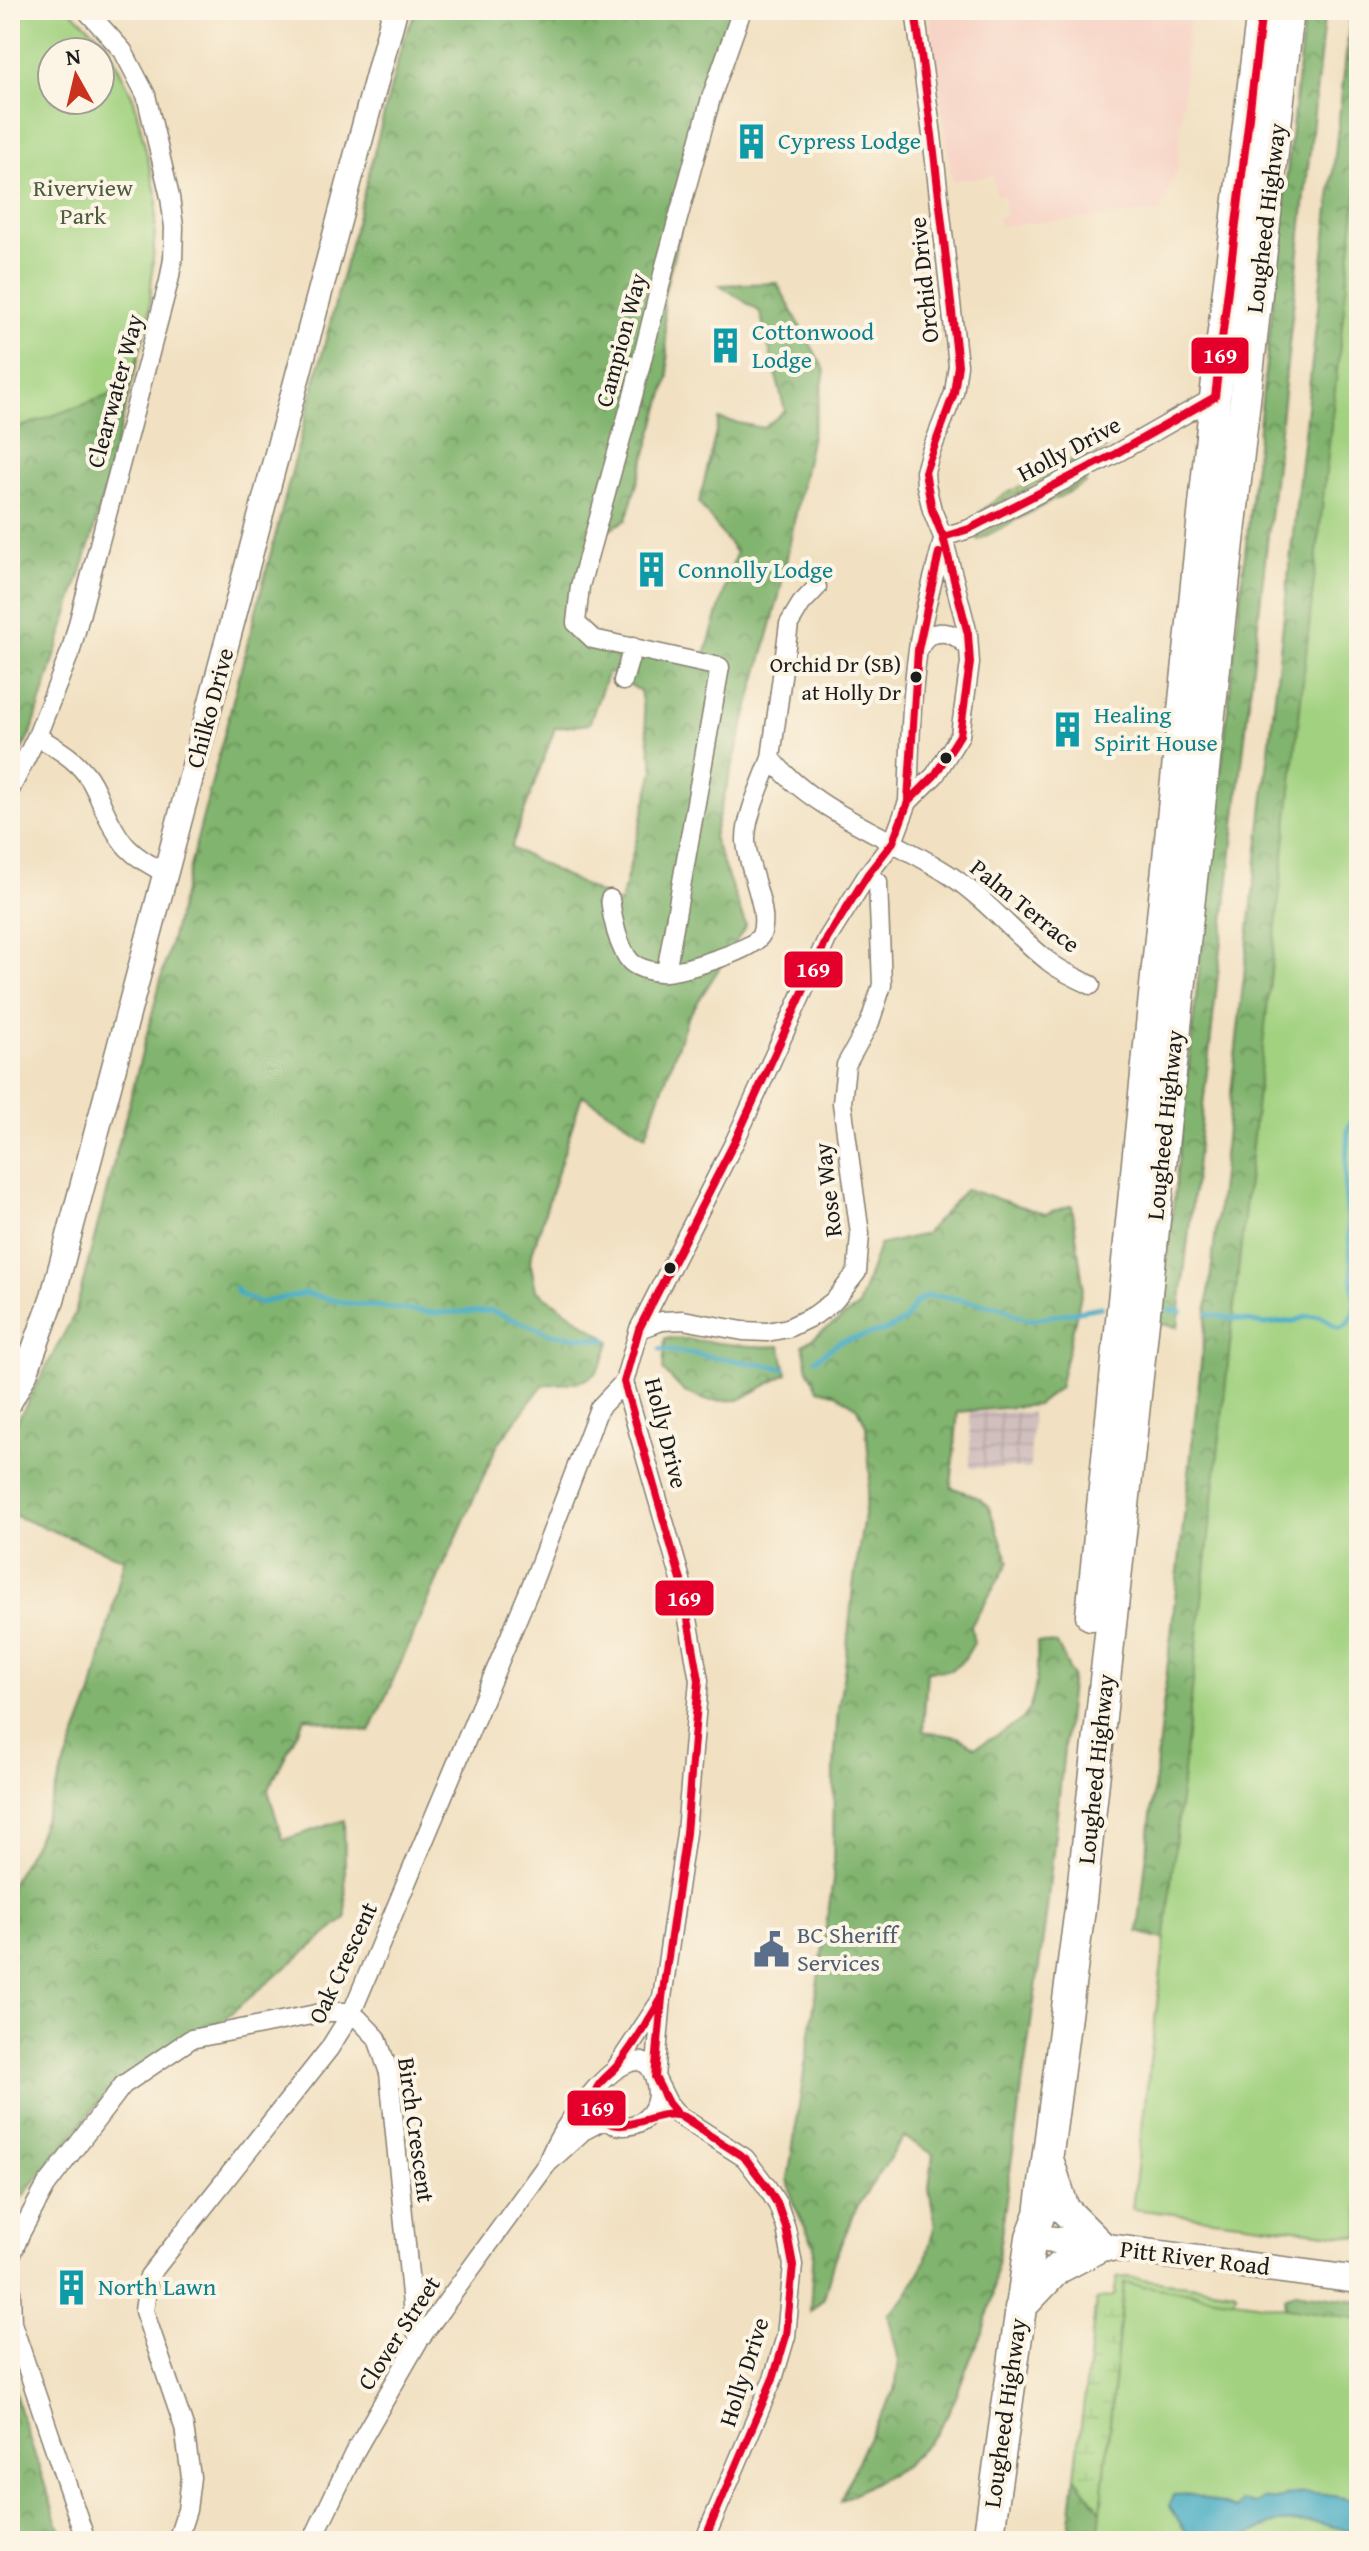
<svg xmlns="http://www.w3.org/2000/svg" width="1369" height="2551" font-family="'Gentium Book Plus',serif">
<defs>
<pattern id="industrial-grid" width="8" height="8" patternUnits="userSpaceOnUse" patternTransform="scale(2)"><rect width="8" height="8" fill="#d1bfbe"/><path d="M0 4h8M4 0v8" fill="none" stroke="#b3a4a3"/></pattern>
<pattern id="grass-dots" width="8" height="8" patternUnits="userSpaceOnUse" patternTransform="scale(2)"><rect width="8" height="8" fill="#a2d280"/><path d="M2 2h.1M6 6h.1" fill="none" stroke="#8bb46e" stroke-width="1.8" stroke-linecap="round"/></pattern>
<pattern id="forest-crowns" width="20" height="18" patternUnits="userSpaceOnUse" patternTransform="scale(2)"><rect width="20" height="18" fill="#81b46e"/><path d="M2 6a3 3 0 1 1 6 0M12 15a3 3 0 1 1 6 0" fill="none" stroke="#69925a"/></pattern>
<pattern id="wetland-marsh" width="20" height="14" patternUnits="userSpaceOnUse" patternTransform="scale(2)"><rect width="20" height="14" fill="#a2d280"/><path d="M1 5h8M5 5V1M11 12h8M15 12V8" fill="none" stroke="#8bb46e"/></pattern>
</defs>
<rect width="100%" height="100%" fill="#fcf5e5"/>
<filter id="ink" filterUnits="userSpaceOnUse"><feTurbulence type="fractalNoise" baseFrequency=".0125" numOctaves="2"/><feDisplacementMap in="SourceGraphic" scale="16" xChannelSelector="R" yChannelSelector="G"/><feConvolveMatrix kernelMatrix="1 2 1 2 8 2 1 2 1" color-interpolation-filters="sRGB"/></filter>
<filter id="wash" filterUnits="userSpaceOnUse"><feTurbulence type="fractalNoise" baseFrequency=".006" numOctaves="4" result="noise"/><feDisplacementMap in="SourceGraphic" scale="32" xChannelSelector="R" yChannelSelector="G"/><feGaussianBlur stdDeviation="1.8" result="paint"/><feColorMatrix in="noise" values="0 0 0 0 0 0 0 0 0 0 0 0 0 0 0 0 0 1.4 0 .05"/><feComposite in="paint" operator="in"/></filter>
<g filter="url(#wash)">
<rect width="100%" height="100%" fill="#f1e0c1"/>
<path fill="#f6d2c4" d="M929,10H1190L1177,170L1161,212L999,226L998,217L1006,215L1004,195L996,196L993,176L952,180Z"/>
<path fill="url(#industrial-grid)" d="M970,1412H1032L1030,1469L970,1468Z"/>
<path fill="url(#grass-dots)" stroke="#5f774e" stroke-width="2" d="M1095,448H1107L979,513L998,498Z
M1084,480L1086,483L978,540L977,536Z"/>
<path fill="url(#forest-crowns)" stroke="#4e6845" stroke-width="2" fill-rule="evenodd" d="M10,10H70L106,42L134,100L157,198L149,317L93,533L32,731L10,770ZM52,52H100V100H52Z
M417,10H734L663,299L669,377L626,520L597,536L570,620L604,649L705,655L736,553L699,503L719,419L763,428L785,411L760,312L720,285L777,283L825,371L779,596L713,837L746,926L687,1019L646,1135L582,1095L530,1260L536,1290L610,1341C599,1385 584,1382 543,1385L498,1444L370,1732L305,1717L268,1790L283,1840L344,1820L346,1918L219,2023L161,2050L104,2096L10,2212V1885L35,1843L92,1694L124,1559L10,1514V1435L75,1313L403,40ZM608,672L640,691L654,770L620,904L511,848L555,728L589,724Z
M1305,10H1325L1281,420L1178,1327L1160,1324Z
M1351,10H1359V512L1180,1944L1138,1932Z
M966,1189L1045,1214L1072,1205L1083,1286L1059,1388L1037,1405L958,1412L951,1487L977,1497L988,1505L1009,1562L971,1626L974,1643L965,1658L951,1670L927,1671L923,1731L958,1737L976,1747C986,1741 1018,1725 1024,1717C1038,1698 1038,1663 1037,1642L1057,1644L1072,1675L1046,1917L992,2299L983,2332L968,2364L954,2402L937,2433L903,2467L840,2501L865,2444L895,2390L899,2361L888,2314L906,2297L925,2262L935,2224L929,2188L933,2154L904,2137L858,2205L834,2260L824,2298L810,2312L814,2245L793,2203L788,2179L833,1880L834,1767L838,1709L845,1667L853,1587L870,1476L866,1426L858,1408L834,1393L818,1389L808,1369L803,1345L858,1307L879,1245L925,1234Z
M665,1338C704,1339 741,1349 780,1346L787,1374L739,1400L708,1401L684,1392L663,1370Z
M1294,2292L1359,2301V2320L1286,2308L1285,2297Z
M10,2372L19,2408L64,2541H10Z
M1075,2476L1108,2520L1117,2541H1068Z"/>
<path fill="url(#wetland-marsh)" stroke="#5f774e" stroke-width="2" d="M1127,2277L1234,2291L1237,2294L1108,2520L1075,2476L1096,2300L1114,2296L1117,2278Z"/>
<path fill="#a2d280" stroke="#5f774e" stroke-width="2" fill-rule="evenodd" d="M10,10H70L106,42L134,100L157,198L149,317L129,388L10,431ZM52,52H100V100H52Z
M1359,172V2237L1132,2209L1163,1955Z
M1124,2283L1359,2319V2541H1098Z"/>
<path fill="#44abc3" stroke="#306470" stroke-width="2" d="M1190,2494L1236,2509L1243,2501L1255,2504L1263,2499C1282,2503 1279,2496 1294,2494C1315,2492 1339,2497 1359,2501V2533L1314,2522L1276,2523L1234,2541H1195L1187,2533L1169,2506L1173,2495Z"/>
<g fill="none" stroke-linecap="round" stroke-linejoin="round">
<path stroke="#44abc3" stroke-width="5" d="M235,1288L239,1294L260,1303L305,1293L345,1303L435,1313L491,1311L552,1334L607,1340
M1170,1310L1181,1311
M1208,1314L1264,1324L1294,1321L1309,1316H1321L1339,1328C1351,1325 1353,1315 1355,1304L1345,1188L1348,1130L1351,1120L1359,1112
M660,1349L784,1368
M816,1359L839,1342L887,1330L904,1321L915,1303L927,1296L947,1297L1004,1308L1015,1315L1029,1320L1101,1307"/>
</g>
</g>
<g filter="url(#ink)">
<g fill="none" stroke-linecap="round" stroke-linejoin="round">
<defs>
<path id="minor" d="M943,537L969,529L1115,454L1215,397
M918,650L926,637C944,628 956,634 969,648
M623,681L633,647
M37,736C54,747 73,757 86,774C94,784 98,796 103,807C120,844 130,856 166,873
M771,758L789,624L801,604L817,587
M10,790L37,736L71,650L169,281L173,259L174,227L170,197L146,95L123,51L86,10
M908,802C910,747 911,690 920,636C926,603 935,572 943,540
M610,899C612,917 618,948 631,962C639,969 656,973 666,972C684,970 754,951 761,935C771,910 746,868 746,839C746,815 763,781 771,758C812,812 895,838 951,876C987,900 1014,934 1048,961C1060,971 1077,978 1091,985
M666,972L720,667L593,639L576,623L580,586L634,392L665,266L711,98L742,10
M639,1329L662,1321L683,1320L743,1331L767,1332L788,1328L815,1315L835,1300L857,1272L860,1234L842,1103L846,1065L870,1022L882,985L878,882L868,874
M616,2068L661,2000
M549,2158C561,2130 577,2110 597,2087C613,2069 648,2041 656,2084C666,2135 588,2143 596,2089
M86,2541L12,2323L10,2259L20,2234L46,2186L123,2085L191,2039L326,2012H352L377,2038L389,2073L414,2325L419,2340
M177,2541L187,2510L191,2477L184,2427L144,2311L149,2276L329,2049L352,2012L534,1579L599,1408L624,1382
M312,2541L354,2453L419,2340L547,2164L583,2131L604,2120
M704,2541L774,2376L786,2336L793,2265L786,2228L778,2205L767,2187L745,2158L678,2115L668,2103L655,2077L662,1998L686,1833L699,1680L681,1580L624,1382L639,1329L735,1141L827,939L868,874L893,842L908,802L935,775L960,735L970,663L968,634L943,537L932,510L926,485L925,472L930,454L954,393L958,365L932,135L915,10"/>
<path id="tertiary" d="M10,1401L25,1374L52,1300L395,10"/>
<path id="secondary" d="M1031,2237L1359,2280"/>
<path id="primary" d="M1091,1615L1215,397L1262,10
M1020,2308L1057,2269L1101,2246L1064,2209L1050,2165
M988,2541L1031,2237L1040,2214L1081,1901L1220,622L1289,10"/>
</defs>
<use href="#minor" stroke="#867e6e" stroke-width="21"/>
<use href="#tertiary" stroke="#867e6e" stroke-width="27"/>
<use href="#secondary" stroke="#867e6e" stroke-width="29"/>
<use href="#primary" stroke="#867e6e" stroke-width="33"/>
<use href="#minor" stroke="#fff" stroke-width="18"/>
<use href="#tertiary" stroke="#fff" stroke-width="24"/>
<use href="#secondary" stroke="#fff" stroke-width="26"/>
<use href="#primary" stroke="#fff" stroke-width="30"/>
<defs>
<path id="bus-1" d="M943,537L969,529L1115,454L1215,397L1262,10
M908,800L918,650L939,553
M662,1998C648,2021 635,2044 618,2065C612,2073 602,2078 597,2088C593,2095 594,2104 598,2111C615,2143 651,2110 677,2115C690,2117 702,2130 713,2138
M704,2541L774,2376L786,2336L793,2265L786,2228L778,2205L767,2187L745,2158L678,2115L668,2103L655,2077L662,1998L686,1833L699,1680L681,1580L624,1382L639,1329L735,1141L827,939L868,874L893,842L908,802L935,775L960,735L970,663L968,634L943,537L932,510L925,472L954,393L958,365L932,135L915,10"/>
</defs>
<use href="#bus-1" stroke="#fcf5e5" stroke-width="14"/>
<use href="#bus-1" stroke="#e4002b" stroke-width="8"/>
</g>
</g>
<defs>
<symbol id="building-bare" viewBox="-9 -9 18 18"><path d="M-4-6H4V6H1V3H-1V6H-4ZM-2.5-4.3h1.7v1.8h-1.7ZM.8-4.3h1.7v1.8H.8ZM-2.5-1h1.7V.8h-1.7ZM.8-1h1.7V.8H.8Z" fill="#0f9aa8" stroke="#fcf5e5" stroke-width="2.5" paint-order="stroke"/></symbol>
<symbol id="civic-bare" viewBox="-9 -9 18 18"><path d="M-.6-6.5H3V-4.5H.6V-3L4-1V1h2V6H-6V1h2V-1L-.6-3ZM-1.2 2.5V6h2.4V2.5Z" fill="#5c6f8a" stroke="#fcf5e5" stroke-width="2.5" paint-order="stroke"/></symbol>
</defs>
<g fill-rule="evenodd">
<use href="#building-bare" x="726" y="116" width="51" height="51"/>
<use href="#building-bare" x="700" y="320" width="51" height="51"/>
<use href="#building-bare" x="626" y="544" width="51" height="51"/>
<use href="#building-bare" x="1042" y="704" width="51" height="51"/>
<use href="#civic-bare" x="746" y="1924" width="51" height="51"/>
<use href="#building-bare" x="46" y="2262" width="51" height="51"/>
</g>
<g fill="#1c1c1c" stroke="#fcf5e5" stroke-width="3">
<circle cx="916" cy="677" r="7"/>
<circle cx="946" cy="758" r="7"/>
<circle cx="670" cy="1268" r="7"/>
</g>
<g text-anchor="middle" stroke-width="8" stroke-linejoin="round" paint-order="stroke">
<g font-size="22" fill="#1c1c1c" stroke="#fcf5e5" text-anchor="end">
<text x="901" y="672">Orchid Dr (SB)<tspan x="901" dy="28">at Holly Dr</tspan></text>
</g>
<g font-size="24" fill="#0d838f" stroke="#fcf5e5" text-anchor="start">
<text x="778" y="149">Cypress Lodge</text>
<text x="752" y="340">Cottonwood<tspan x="752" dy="28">Lodge</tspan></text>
<text x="678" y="578">Connolly Lodge</text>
<text x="1094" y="723">Healing<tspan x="1094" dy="28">Spirit House</tspan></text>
<text x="98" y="2295">North Lawn</text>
</g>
<g font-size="24" fill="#4b5c3f" stroke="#fcf5e5">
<text x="83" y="196">Riverview<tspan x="83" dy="28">Park</tspan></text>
</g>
<g font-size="24" fill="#1c1c1c" stroke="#fcf5e5">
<text transform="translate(1266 218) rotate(-83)" y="8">Lougheed Highway</text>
<text transform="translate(924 280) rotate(-96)" y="8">Orchid Drive</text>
<text transform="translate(621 340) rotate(-75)" y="8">Campion Way</text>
<text transform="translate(115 391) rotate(-75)" y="8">Clearwater Way</text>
<text transform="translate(1069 449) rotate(-28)" y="8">Holly Drive</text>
<text transform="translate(210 708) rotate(-75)" y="8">Chilko Drive</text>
<text transform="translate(1025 906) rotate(39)" y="8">Palm Terrace</text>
<text transform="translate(1165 1125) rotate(-84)" y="8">Lougheed Highway</text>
<text transform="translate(828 1190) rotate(-97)" y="8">Rose Way</text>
<text transform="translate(666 1433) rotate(76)" y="8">Holly Drive</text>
<text transform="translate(1096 1769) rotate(-84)" y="8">Lougheed Highway</text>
<text transform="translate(343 1963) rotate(-65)" y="8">Oak Crescent</text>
<text transform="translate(416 2130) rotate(82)" y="8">Birch Crescent</text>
<text transform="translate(1195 2258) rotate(7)" y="8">Pitt River Road</text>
<text transform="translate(399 2333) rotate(-57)" y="8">Clover Street</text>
<text transform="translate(744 2372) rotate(-72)" y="8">Holly Drive</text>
<text transform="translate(1005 2413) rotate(-82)" y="8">Lougheed Highway</text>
</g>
<g font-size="24" fill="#4e5e75" stroke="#fcf5e5" text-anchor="start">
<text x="797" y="1943">BC Sheriff<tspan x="797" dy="28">Services</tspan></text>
</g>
</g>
<g stroke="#fcf5e5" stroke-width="3">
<rect x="1190" y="336" width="60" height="39" rx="8" fill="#e4002b"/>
<rect x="783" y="950" width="61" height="39" rx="8" fill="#e4002b"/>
<rect x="654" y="1579" width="61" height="38" rx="8" fill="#e4002b"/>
<rect x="566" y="2089" width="61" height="38" rx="8" fill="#e4002b"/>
</g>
<g font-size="22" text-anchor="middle" font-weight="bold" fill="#fff">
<text x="1220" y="363">169</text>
<text x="813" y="977">169</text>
<text x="684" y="1606">169</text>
<text x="597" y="2116">169</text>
</g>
<rect width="1369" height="2551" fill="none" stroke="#fcf5e5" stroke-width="40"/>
<g transform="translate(76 76) rotate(352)"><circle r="38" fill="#fcf5e5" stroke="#a29e95" stroke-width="2"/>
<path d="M0-6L14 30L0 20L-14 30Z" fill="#c8321e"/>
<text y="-12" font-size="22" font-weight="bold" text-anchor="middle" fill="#1c1c1c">N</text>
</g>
</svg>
